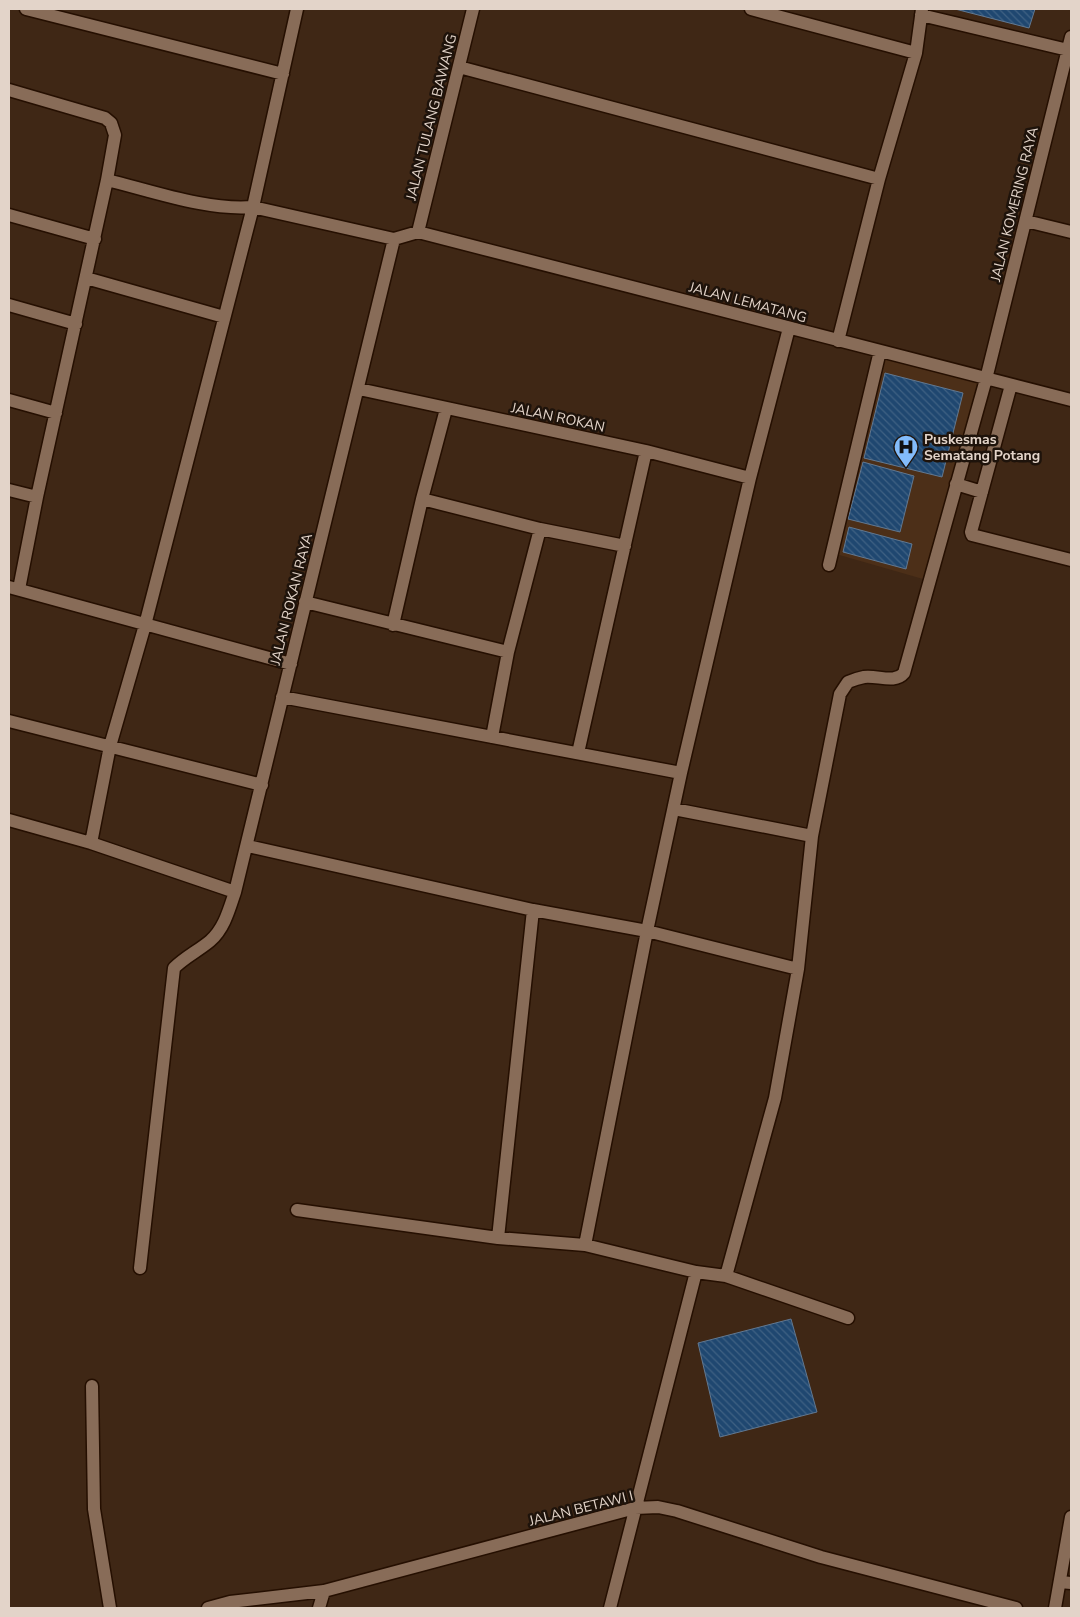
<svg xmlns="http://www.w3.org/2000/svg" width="1080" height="1617" font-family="'Nunito Sans',sans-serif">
<defs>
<pattern id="building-back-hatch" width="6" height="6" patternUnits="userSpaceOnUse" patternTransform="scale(1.25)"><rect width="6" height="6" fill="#1f4770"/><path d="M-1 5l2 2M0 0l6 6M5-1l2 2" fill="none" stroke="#3f6183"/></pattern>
</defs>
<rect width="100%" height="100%" fill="#3f2715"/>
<path fill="#4c2f18" d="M884,357L980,382L923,579L836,554Z"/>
<path fill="url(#building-back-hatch)" stroke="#627890" d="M955,9H1035L1029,28Z
M885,373L963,393L942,477L864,458Z
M863,462L914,476L900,532L848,519Z
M849,527L912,544L906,569L843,552Z
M791,1319L817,1412L720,1437L698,1343Z"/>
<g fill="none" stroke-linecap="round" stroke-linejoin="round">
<defs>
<path id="lane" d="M1060,1582L1071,1583"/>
<path id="street" d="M26,9L283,74
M751,9L916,53
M921,15L1068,50
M459,67L879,179
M9,90L105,118L111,123L115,135L107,180L37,497L19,589
M107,180C152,191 208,211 253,207L394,239L418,232
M9,215L95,239
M1026,221L1071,232
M418,232L1071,400
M418,232L473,9
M86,278L224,317
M9,305L76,324
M789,328L750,478L681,773L647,931L798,969
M838,341L879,179L916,53L922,9
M1011,385L971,532L972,535L1071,560
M359,389L646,451L750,478
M9,400L56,413
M956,484L982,492
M9,490L37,497
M422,499L446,409
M829,565L880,351
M9,587L291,664
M305,602L508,652
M393,625L422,499L540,529L625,546
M282,697L681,773
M9,721L262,785
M492,737L508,652L540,529
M578,753L646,451
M674,809L812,836
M9,820L91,843L235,892
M91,843L110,746L145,625L253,207L297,9
M248,846L533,910L647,931L585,1245
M297,1210L498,1238L585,1245L696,1272L726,1276L848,1318
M498,1238L533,910
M140,1268L174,968C185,957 198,951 210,941C224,929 229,910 235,892L394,239
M726,1276L775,1098L798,969L812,836L840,694L848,682C853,680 859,678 864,677C877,675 895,684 904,673L986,379L1071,37
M92,1386L94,1509L110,1608
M208,1608L230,1602L324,1591L635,1508L658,1507L677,1511L821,1557L1016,1608
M319,1608L324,1591
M610,1608L696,1272"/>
<path id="secondary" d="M1055,1608L1071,1517"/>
</defs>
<use href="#lane" stroke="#250f01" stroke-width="15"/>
<use href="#street" stroke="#250f01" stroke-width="15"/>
<use href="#secondary" stroke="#250f01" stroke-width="15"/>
<use href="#lane" stroke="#886c58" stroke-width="12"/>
<use href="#street" stroke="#886c58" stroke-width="12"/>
<use href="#secondary" stroke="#886c58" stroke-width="12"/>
</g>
<defs>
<symbol id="hospital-pin" viewBox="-11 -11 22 30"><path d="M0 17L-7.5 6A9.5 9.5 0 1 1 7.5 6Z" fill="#83bcfb" stroke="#1e130b"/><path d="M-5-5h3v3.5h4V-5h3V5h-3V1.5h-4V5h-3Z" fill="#111"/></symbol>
</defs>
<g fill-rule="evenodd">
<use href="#hospital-pin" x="892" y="433" width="28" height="38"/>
</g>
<g text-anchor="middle" stroke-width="5" stroke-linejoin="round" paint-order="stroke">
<g font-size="14" fill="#e3d4c9" stroke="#1e130b">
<text transform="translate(431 117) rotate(-76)" y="5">JALAN TULANG BAWANG</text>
<text transform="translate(1014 204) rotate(-76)" y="5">JALAN KOMERING RAYA</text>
<text transform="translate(748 302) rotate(15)" y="5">JALAN LEMATANG</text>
<text transform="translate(558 417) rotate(12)" y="5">JALAN ROKAN</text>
<text transform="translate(291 599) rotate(-76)" y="5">JALAN ROKAN RAYA</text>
<text transform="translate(581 1508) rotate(-14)" y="5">JALAN BETAWI I</text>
</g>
<g font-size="14" font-weight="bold" fill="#e3d4c9" stroke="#1e130b" text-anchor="start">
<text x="924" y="444">Puskesmas<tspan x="924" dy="16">Sematang Potang</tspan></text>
</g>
</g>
<rect width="1080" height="1617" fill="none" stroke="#e3d4c9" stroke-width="20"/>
</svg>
